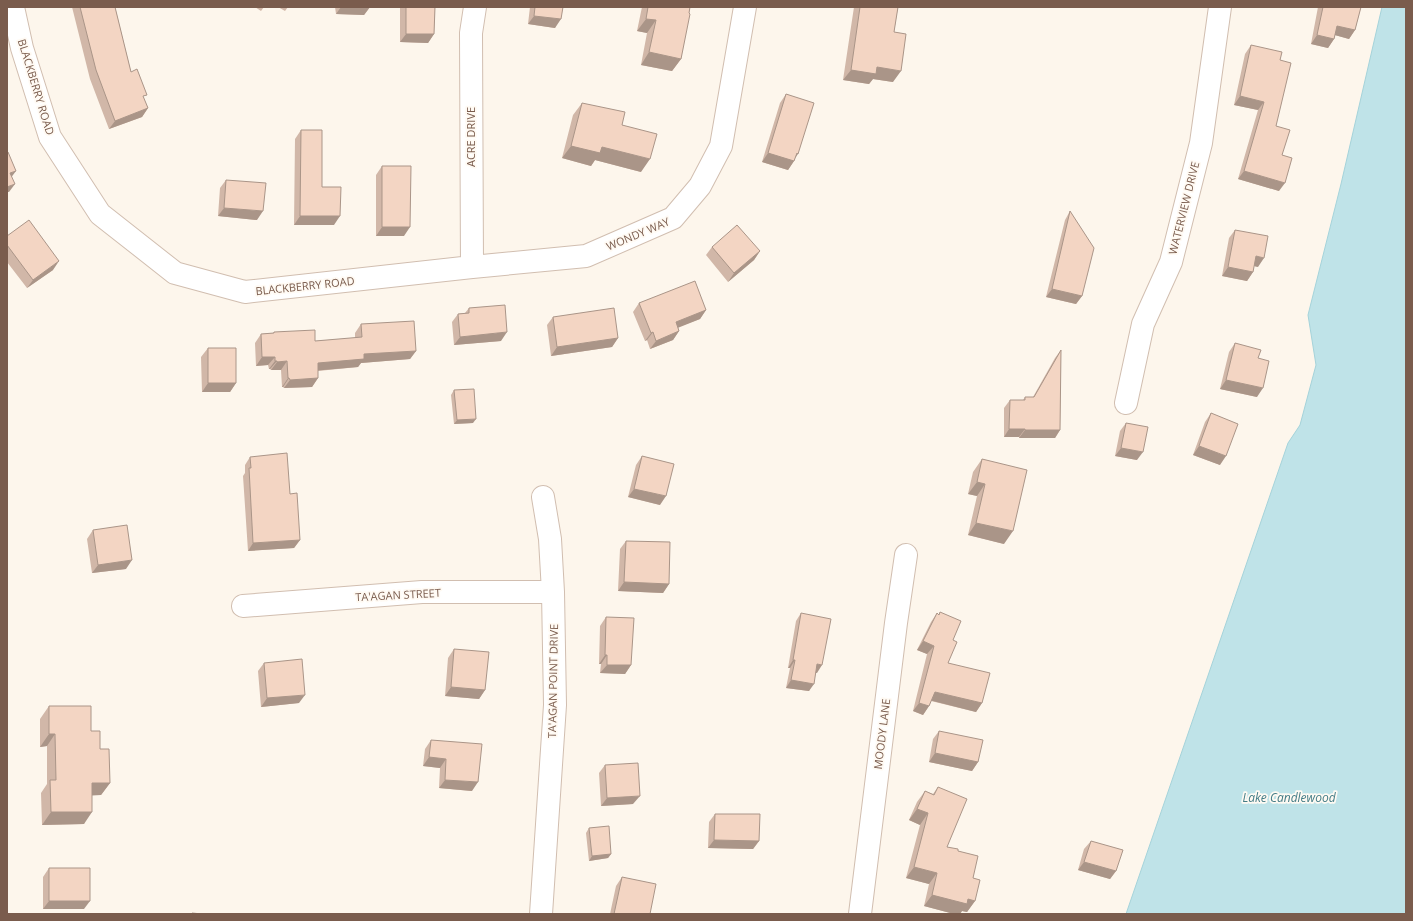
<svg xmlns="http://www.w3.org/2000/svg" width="1413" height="921" font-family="'Open Sans',sans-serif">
<rect width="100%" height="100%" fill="#fdf6ec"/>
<path fill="#bfe3e8" stroke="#a5d3da" d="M1382,7H1406V914H1126L1288,443L1300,425L1316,365L1308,315L1341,184Z"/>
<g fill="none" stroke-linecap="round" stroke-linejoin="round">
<defs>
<path id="minor" d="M13,7L22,48L50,137L100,214L175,273L245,292L472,267L586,256L673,218L700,186L721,146L745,7
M472,267L471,33L475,7
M1126,403L1143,324L1171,262L1201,143L1220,7
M243,606L422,592H553
M541,914L555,705L553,592L550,539L543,497
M860,914L896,623L906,555"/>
</defs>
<use href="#minor" stroke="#d1beb0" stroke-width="24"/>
<use href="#minor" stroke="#fff" stroke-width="22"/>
</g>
<path fill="#d1b7a8" d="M72,7H115L131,72L144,99L148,108L142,117L109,129L90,79Z
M255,7H264L261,11Z
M278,7H288L285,11Z
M335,7H370L364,15L336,14Z
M400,7H435L434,34L428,43L400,42Z
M530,7H563L555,28L528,24Z
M642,7H690L681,59L672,71L641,65L647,33L637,31Z
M854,7H898L894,32L893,82L873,79L869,84L843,80Z
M1318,7H1361L1355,30L1349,39L1335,35L1334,39L1328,48L1311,44Z
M1251,45L1280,60L1276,126L1282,155L1279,191L1238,179L1258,110L1234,105L1245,54Z
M786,94L795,159L794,161L788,170L762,162L780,103Z
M582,103L622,125L641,172L595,160L591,166L562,158L573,115Z
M301,130L322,187L334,225H294L295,139Z
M382,166L404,236H376V175Z
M226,180L257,220L218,216L220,188Z
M1070,211L1082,296L1076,304L1046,297L1065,220Z
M1235,230L1258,267L1254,266L1253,272L1247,281L1222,276L1229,238Z
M7,236L53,270L27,288L7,262Z
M712,247L760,251L754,260L728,282L706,255Z
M639,303L706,310L700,319L678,327L679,331L673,340L650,349L647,340L645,341L633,312Z
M469,308L501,341L454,345L452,322L458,314L465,313Z
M553,317L618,338L612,347L551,356L547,325Z
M361,324L416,351L410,359L361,363L358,367L318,371V378L312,387L284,388L283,387H282L281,370H271L270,369H269L268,365L256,366L255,343L261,334L273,333L274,332L315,341L355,338V333Z
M1235,343L1258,358L1257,397L1220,389L1229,352Z
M208,348L236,383L230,392H202L201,357Z
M1061,350L1060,430L1055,438H1019V437H1004V408L1010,400H1023L1025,397H1033L1055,358Z
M454,390L473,423L454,424L451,395Z
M1211,413L1220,465L1193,455L1205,422Z
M1126,423L1137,460L1115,456L1120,431Z
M642,456L660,505L628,497L636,465Z
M250,457L290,494L300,540L294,548L248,551L243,476L245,473V465Z
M982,459L1004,544L968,535L977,496L968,494L973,472Z
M93,530L126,569L92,573L87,539Z
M626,541L669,584L663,593L618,591L620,549Z
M940,612L953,640L948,663L982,703L976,712L931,701L929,706L923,715L913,711L927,654L917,650L931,622L937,613L939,615Z
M801,613L817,673H816L809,691L786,688L790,668H788L796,621Z
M606,617L631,665L625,674L600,673L601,664H599L600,626Z
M454,649L485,690L479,699L445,696L448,658Z
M264,663L299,703L261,707L258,671Z
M49,706L91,731L100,749L110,783L101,795H92L84,824L42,825L41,793L47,784V746L40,747V719Z
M939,731L978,762L972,771L929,762L933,739Z
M431,740L472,791L439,788L440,768L423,766L425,749Z
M605,765L633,804L601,806L599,773Z
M938,787L947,847L958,851L973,878L975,901L967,912L962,911L960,914H954L924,906L929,884L906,878L920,825L909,820L917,802L925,791L933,794Z
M715,814L759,841L753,849L708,848L709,822Z
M589,828L611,854L608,858L589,861L586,833Z
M1091,841L1116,871L1110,879L1078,870L1084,849Z
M49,868L84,909H43V877Z
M622,877L650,914H610L616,886Z"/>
<path fill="#aa9588" d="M341,7H370L364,15L336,14Z
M534,16L561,19L555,28L528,24Z
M646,19L656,20L647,33L637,31Z
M1337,26L1355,30L1349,39L1331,34Z
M406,34H434L428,43L400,42Z
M1317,35L1334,39L1328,48L1311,44Z
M649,52L681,59L672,71L641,65Z
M877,67L901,71L893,82L873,79L869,84L843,80L851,70Z
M1240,96L1264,102L1258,110L1234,105Z
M148,108L142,117L109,129L115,121Z
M571,146L602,147L650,159L641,172L595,160L591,166L562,158Z
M768,153H797L798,154L793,161H794L788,170L762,162Z
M16,171L10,179V173Z
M1244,171L1285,183L1279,191L1238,179Z
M15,184L9,192H7V187Z
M224,208L263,211L257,220L218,216Z
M300,216H340L334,225H294Z
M382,227H410L404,236H376Z
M760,251L754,260L728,282L734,273Z
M1256,256L1264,258L1258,267L1250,265Z
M59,261L53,270L27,288L33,280Z
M1228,267L1253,272L1247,281L1222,276Z
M1052,289L1082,296L1076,304L1046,297Z
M706,310L700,319L670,331L676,322Z
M679,331L673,340L650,349L656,341Z
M507,332L501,341L454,345L460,337Z
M653,332L647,340L645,341L651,333Z
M618,338L612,347L551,356L557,347Z
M416,351L410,359L361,363L358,367L312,371L318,363L364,354Z
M262,357H275L268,365L256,366Z
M275,361H277L270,369H269Z
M287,361L281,370H271L277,362Z
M288,378H289L283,387H282Z
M318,378L312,387L284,388L290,380Z
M1226,380L1263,388L1257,397L1220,389Z
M208,383H236L230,392H202Z
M476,419L473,423L454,424L457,420Z
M1009,429H1025L1019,437H1004Z
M1025,430H1060L1055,438H1019Z
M1199,446L1226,456L1220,465L1193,455Z
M1121,448L1143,452L1137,460L1115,456Z
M977,482L985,484L977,496L968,494Z
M634,489L666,496L660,505L628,497Z
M976,523L1013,531L1004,544L968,535Z
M300,540L294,548L248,551L253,543Z
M132,560L126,569L92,573L98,565Z
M624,582L669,584L663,593L618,591Z
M923,641L934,646L927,654L917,650Z
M605,655H607L601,664H599Z
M793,660H795L790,668H788Z
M817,664L822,665L817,673L812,672Z
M607,665H631L625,674L600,673Z
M791,680L814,684L809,691L786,688Z
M451,687L485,690L479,699L445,696Z
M935,692L982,703L976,712L929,700Z
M305,695L299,703L261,707L267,698Z
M919,703L929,706L923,715L913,711Z
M49,734H55L47,746L40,747Z
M935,753L978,762L972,771L929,762Z
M429,757L446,759L440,768L423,766Z
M445,780L478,782L472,791L439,788Z
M92,783H110L101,795L83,796Z
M640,796L633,804L601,806L607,798Z
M917,809L928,813L920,825L909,820Z
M51,812H92L84,824L42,825Z
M714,840L759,841L753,849L708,848Z
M611,854L608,858L589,861L592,856Z
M1084,862L1116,871L1110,879L1078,870Z
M914,867L937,873L929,884L906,878Z
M932,895L968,899L975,901L967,912L962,911L960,914H954L924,906Z
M49,901H90L84,909H43Z"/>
<path fill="#f3d5c3" stroke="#aa9588" d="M80,7H115L131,72L137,69L147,95L143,96L148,108L115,121L96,70Z
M406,7H435L434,34H406Z
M535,7H563L561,19L534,16Z
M648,7H690L689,13L690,14L681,59L649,52L656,20L646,19Z
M860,7H898L894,32L906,34L901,71L877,67L876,74L851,70Z
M1323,7H1361L1355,30L1337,26L1334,39L1317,35Z
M1251,45L1282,52L1280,60L1291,63L1276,126L1290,130L1282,155L1292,158L1285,183L1244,171L1264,102L1240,96Z
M786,94L814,103L798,154L797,153L794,161L768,153Z
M582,103L625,112L622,125L657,134L650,159L602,147L600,153L571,146Z
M301,130H322V187H341L340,216H300Z
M7,152H8L16,171L10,173L15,184L7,187Z
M382,166H411L410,227H382Z
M226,180L266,183L263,211L224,208Z
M1070,211L1094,248L1082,296L1052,289Z
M29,220L59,261L33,280L7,245V236Z
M737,225L760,251L734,273L712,247Z
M1235,230L1268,236L1264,258L1256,256L1253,272L1228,267Z
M695,281L706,310L676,322L679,331L656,341L653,332L651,333L639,303Z
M505,305L507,332L460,337L458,314L469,313V308Z
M614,308L618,338L557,347L553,317Z
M414,321L416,351L364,354V359L318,363V378L290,380L289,378H288L287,361L277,362V361H275V357H262L261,334L274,333V332L315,330V341L362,337L361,324Z
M1235,343L1261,350L1258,358L1269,361L1263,388L1226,380Z
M208,348H236V383H208Z
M1061,350L1060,430H1025V429H1009L1010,400H1025V397H1034Z
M474,389L476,419L457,420L454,390Z
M1211,413L1238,424L1226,456L1199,446Z
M1126,423L1148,427L1143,452L1121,448Z
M287,453L290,494L297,493L300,540L253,543L249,468H251L250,457Z
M642,456L674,464L666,496L634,489Z
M982,459L1027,470L1013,531L976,523L985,484L977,482Z
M127,525L132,560L98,565L93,530Z
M626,541L670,542L669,584L624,582Z
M940,612L961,621L953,640L957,642L948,663L990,673L982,703L935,692L929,706L919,703L934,646L923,641L937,613L939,615Z
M801,613L831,619L822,665L817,664L814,684L791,680L795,660H793Z
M606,617L634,618L631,665H607V655H605Z
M454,649L489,652L485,690L451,687Z
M302,659L305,695L267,698L264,663Z
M49,706H91V731H100V749H109L110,783H92V812H51L50,780H56L55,734H49Z
M939,731L983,740L978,762L935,753Z
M431,740L482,744L478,782L445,780L446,759L429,757Z
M638,763L640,796L607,798L605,765Z
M938,787L967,799L947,847L958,849V851L978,856L973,878L980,880L975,901L968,899L967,904L932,895L937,873L914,867L928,813L917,809L925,791L934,795Z
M715,814H760L759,841L714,840Z
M609,826L611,854L592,856L589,828Z
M1091,841L1123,850L1116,871L1084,862Z
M49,868H90V901H49Z
M622,877L656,884L650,914H614Z
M192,913L202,914H192Z"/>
<g text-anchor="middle" stroke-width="3.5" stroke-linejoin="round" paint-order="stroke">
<g font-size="11" fill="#7a5c4d" stroke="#fffaf3">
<text transform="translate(36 87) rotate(73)" y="4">BLACKBERRY ROAD</text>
<text transform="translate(471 137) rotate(-90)" y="4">ACRE DRIVE</text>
<text transform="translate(1184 208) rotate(-76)" y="4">WATERVIEW DRIVE</text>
<text transform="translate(638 234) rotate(-23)" y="4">WONDY WAY</text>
<text transform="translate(305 286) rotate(-6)" y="4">BLACKBERRY ROAD</text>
<text transform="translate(398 595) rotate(-3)" y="4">TA'AGAN STREET</text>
<text transform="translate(553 681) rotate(-89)" y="4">TA'AGAN POINT DRIVE</text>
<text transform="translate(882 734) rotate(-83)" y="4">MOODY LANE</text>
</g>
<g font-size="12" font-style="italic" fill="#437c86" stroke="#fffaf3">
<text x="1289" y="802">Lake Candlewood</text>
</g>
</g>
<rect width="1413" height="921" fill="none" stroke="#7a5c4d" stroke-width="16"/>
</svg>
